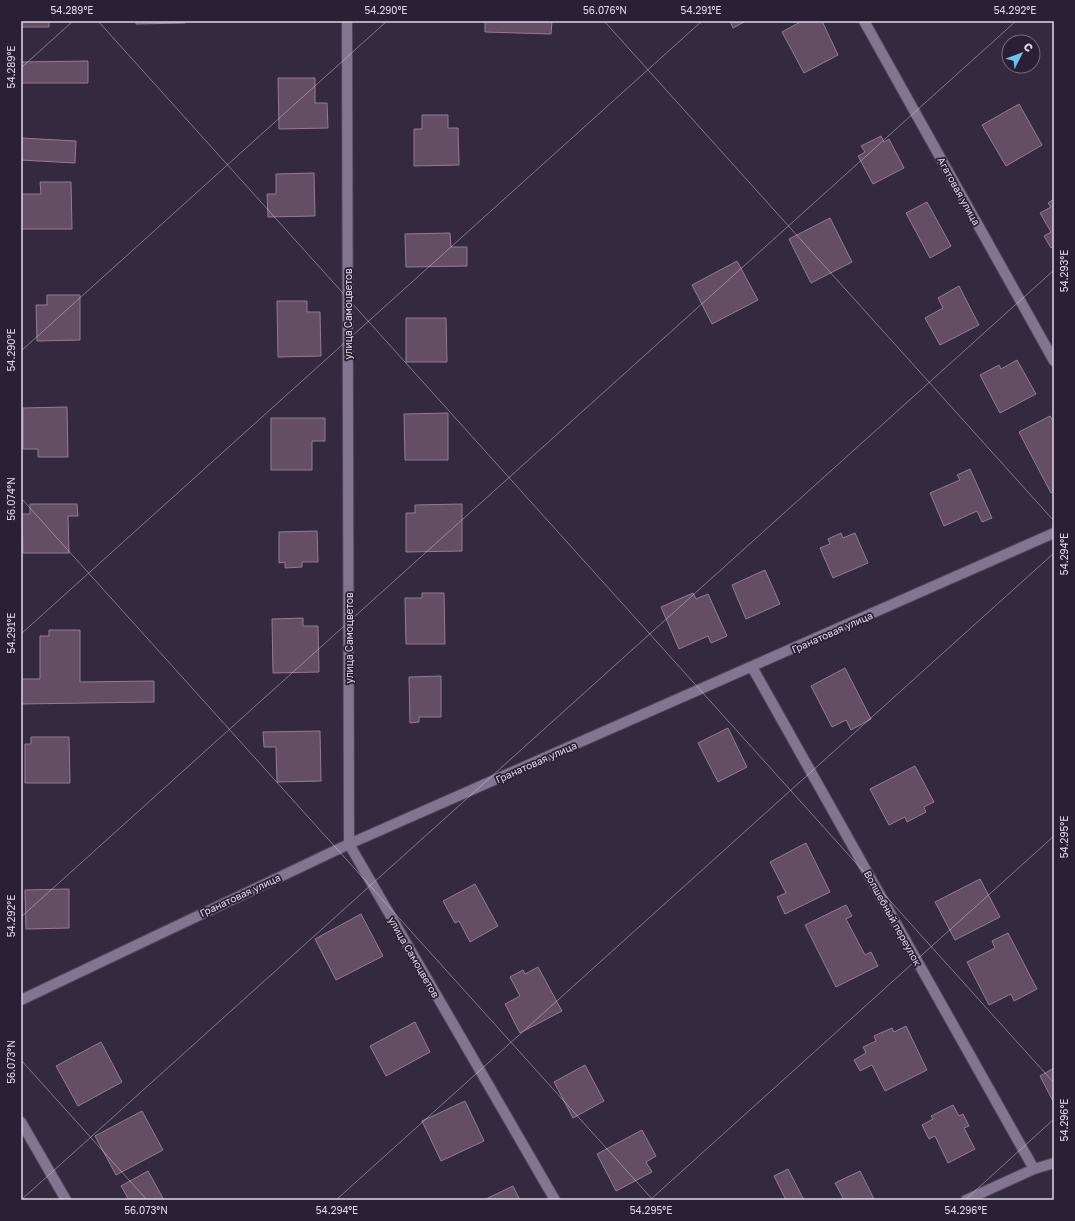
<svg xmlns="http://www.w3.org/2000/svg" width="1075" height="1221" font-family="'Golos Text',sans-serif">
<rect width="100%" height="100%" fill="#352940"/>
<path fill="#634e63" stroke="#937c93" d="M21,21H49V27H21Z
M136,21H185V23L136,24Z
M485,21H552L551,34L485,32Z
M730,21H746L733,28Z
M802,21H822L838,55L804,73L782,32Z
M88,61V83H21V62Z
M278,78H315V103H327L328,128L279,129Z
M1019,104L1042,145L1006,166L982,125Z
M422,115H448V128H458L459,165L414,166V129H422Z
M881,136L884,142L889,139L904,168L873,184L858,156L865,152L861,146Z
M21,138L76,141L75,163L21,160Z
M314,173L315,216L268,217L267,194H276V174Z
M40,182H71L72,229H21V194H41Z
M1054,199V246L1051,248L1044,236L1051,232L1040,213L1051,207L1048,203Z
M927,202L951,246L930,258L906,213Z
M830,218L852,262L811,283L789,239Z
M450,233L451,247H467V266L406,267L405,234Z
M737,261L758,300L712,324L692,285Z
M959,286L979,325L940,345L925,318L943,308L938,298Z
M47,295H80V340L37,341L36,305H47Z
M277,301H307V312H320L321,356L278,357Z
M406,318H446L447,362H406Z
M1017,360L1036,394L1000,413L980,375L999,365L1001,369Z
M67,407L68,457H38V449H23V408Z
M448,413V460H405L404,414Z
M1050,416L1054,423V491L1051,493L1019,432Z
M271,418H325V441H312V470H271Z
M970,469L992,518L982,522L977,511L944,526L930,493L960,480L957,475Z
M30,504H77L78,516H68L69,553H23L22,514H30Z
M462,504V551L406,552V513H415V505Z
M317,531L318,562H302V567L285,568V562L279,563V532Z
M841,533L843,538L855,533L868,563L833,578L820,548L830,544L828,539Z
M765,570L780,604L746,619L732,585Z
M422,593H444L445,644H406L405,598H422Z
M693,593L696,599L708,594L727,636L711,643L708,636L679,649L661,607Z
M303,618V626H318L319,672L273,673L272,619Z
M49,630H80V682L154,681V702L21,704V679H40V636H49Z
M845,668L871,719L851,730L846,720L832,727L811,686Z
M441,676V717H419V722L410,723L409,677Z
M728,728L747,767L718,782L698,743Z
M320,731L321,781L277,782L276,747H264L263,732Z
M31,737H69L70,783H25V744H31Z
M915,766L934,802L924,807L926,812L907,822L905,817L889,825L870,789Z
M806,843L830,892L785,914L777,897L786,893L770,862Z
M980,879L1000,917L955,940L935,902Z
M475,884L498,926L470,942L459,921L455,923L443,901Z
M69,889V928L26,929L25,890Z
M846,905L852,916L846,919L865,955L871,952L878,966L836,987L805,925Z
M361,914L383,956L336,980L315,939Z
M1008,933L1037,989L1014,1001L1011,994L989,1005L967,962L995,948L992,941Z
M538,967L562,1011L520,1033L505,1004L520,996L510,977L523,970L525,974Z
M415,1022L430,1052L386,1076L370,1046Z
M906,1026L927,1070L885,1091L872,1065L860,1071L854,1060L866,1053L863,1047L876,1041L874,1036L892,1028L894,1032Z
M101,1042L122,1082L78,1106L56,1066Z
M585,1065L604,1101L573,1118L554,1082Z
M1054,1068V1103L1040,1076Z
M465,1101L484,1141L441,1161L422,1121Z
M953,1105L959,1116L963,1114L969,1126L964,1128L975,1149L948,1163L935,1136L929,1139L922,1125L933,1119L931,1116Z
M142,1111L163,1150L116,1175L95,1136Z
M642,1130L656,1156L646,1162L652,1172L616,1191L597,1154Z
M788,1169L804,1200H786L774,1176Z
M148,1171L164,1200H129L121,1186Z
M860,1171L874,1199L844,1200L835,1183Z
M513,1186L520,1200H484Z"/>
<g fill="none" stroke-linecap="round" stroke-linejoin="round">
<defs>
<path id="street" d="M347,21L349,844L555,1200
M864,21L1054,361
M752,667L1034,1169
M21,1000L349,844L1054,533
M21,1122L66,1200
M966,1200L1034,1169L1054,1163"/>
</defs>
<use href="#street" stroke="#504559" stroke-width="12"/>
<use href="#street" stroke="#837590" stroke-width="10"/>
</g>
<path fill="none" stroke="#e0d8e7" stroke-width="1" stroke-opacity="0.45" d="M98,21L1054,1083M604,21L1054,521M21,68L73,21M21,351L387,21M21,498L653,1200M21,634L702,21M21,917L1016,21M21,1060L147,1200M21,1200L1054,270M336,1200L1054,553M650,1200L1054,836M965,1200L1054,1119"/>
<g text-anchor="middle" stroke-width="3.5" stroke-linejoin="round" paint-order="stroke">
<g font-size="10" fill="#e0d8e7" stroke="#2b1f36">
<text transform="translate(959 191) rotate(61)" y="4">Агатовая улица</text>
<text transform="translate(348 314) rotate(-90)" y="4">улица Самоцветов</text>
<text transform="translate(832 632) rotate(-24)" y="4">Гранатовая улица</text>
<text transform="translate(349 638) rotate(-90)" y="4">улица Самоцветов</text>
<text transform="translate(536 762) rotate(-24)" y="4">Гранатовая улица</text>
<text transform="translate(240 895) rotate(-25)" y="4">Гранатовая улица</text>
<text transform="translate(893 918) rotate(61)" y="4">Волшебный переулок</text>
<text transform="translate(414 957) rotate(60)" y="4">улица Самоцветов</text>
</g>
</g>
<rect width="1075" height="1221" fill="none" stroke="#2b1f36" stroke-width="44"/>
<g transform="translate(1021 54) rotate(48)"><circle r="19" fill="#2b1f36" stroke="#73697d"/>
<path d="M0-3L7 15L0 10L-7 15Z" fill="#6ac3f1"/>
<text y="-6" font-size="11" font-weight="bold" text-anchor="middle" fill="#e0d8e7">С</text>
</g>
<rect x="22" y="22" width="1031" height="1177" fill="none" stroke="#e0d8e7" stroke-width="1.5"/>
<g font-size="10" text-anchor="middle" fill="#e0d8e7">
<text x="72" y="14">54.289°E</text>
<text x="386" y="14">54.290°E</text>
<text x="605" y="14">56.076°N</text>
<text x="701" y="14">54.291°E</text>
<text x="1015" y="14">54.292°E</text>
<text transform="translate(11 67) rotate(-90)" y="4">54.289°E</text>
<text transform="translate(1064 271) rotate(-90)" y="4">54.293°E</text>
<text transform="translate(11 350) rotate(-90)" y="4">54.290°E</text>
<text transform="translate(11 499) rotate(-90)" y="4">56.074°N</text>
<text transform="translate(1064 554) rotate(-90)" y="4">54.294°E</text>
<text transform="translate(11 633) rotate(-90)" y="4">54.291°E</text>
<text transform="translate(1064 837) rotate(-90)" y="4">54.295°E</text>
<text transform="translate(11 916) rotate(-90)" y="4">54.292°E</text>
<text transform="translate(11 1062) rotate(-90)" y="4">56.073°N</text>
<text transform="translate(1064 1120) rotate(-90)" y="4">54.296°E</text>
<text x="146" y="1214">56.073°N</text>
<text x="337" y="1214">54.294°E</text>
<text x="651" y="1214">54.295°E</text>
<text x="966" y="1214">54.296°E</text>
</g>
</svg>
